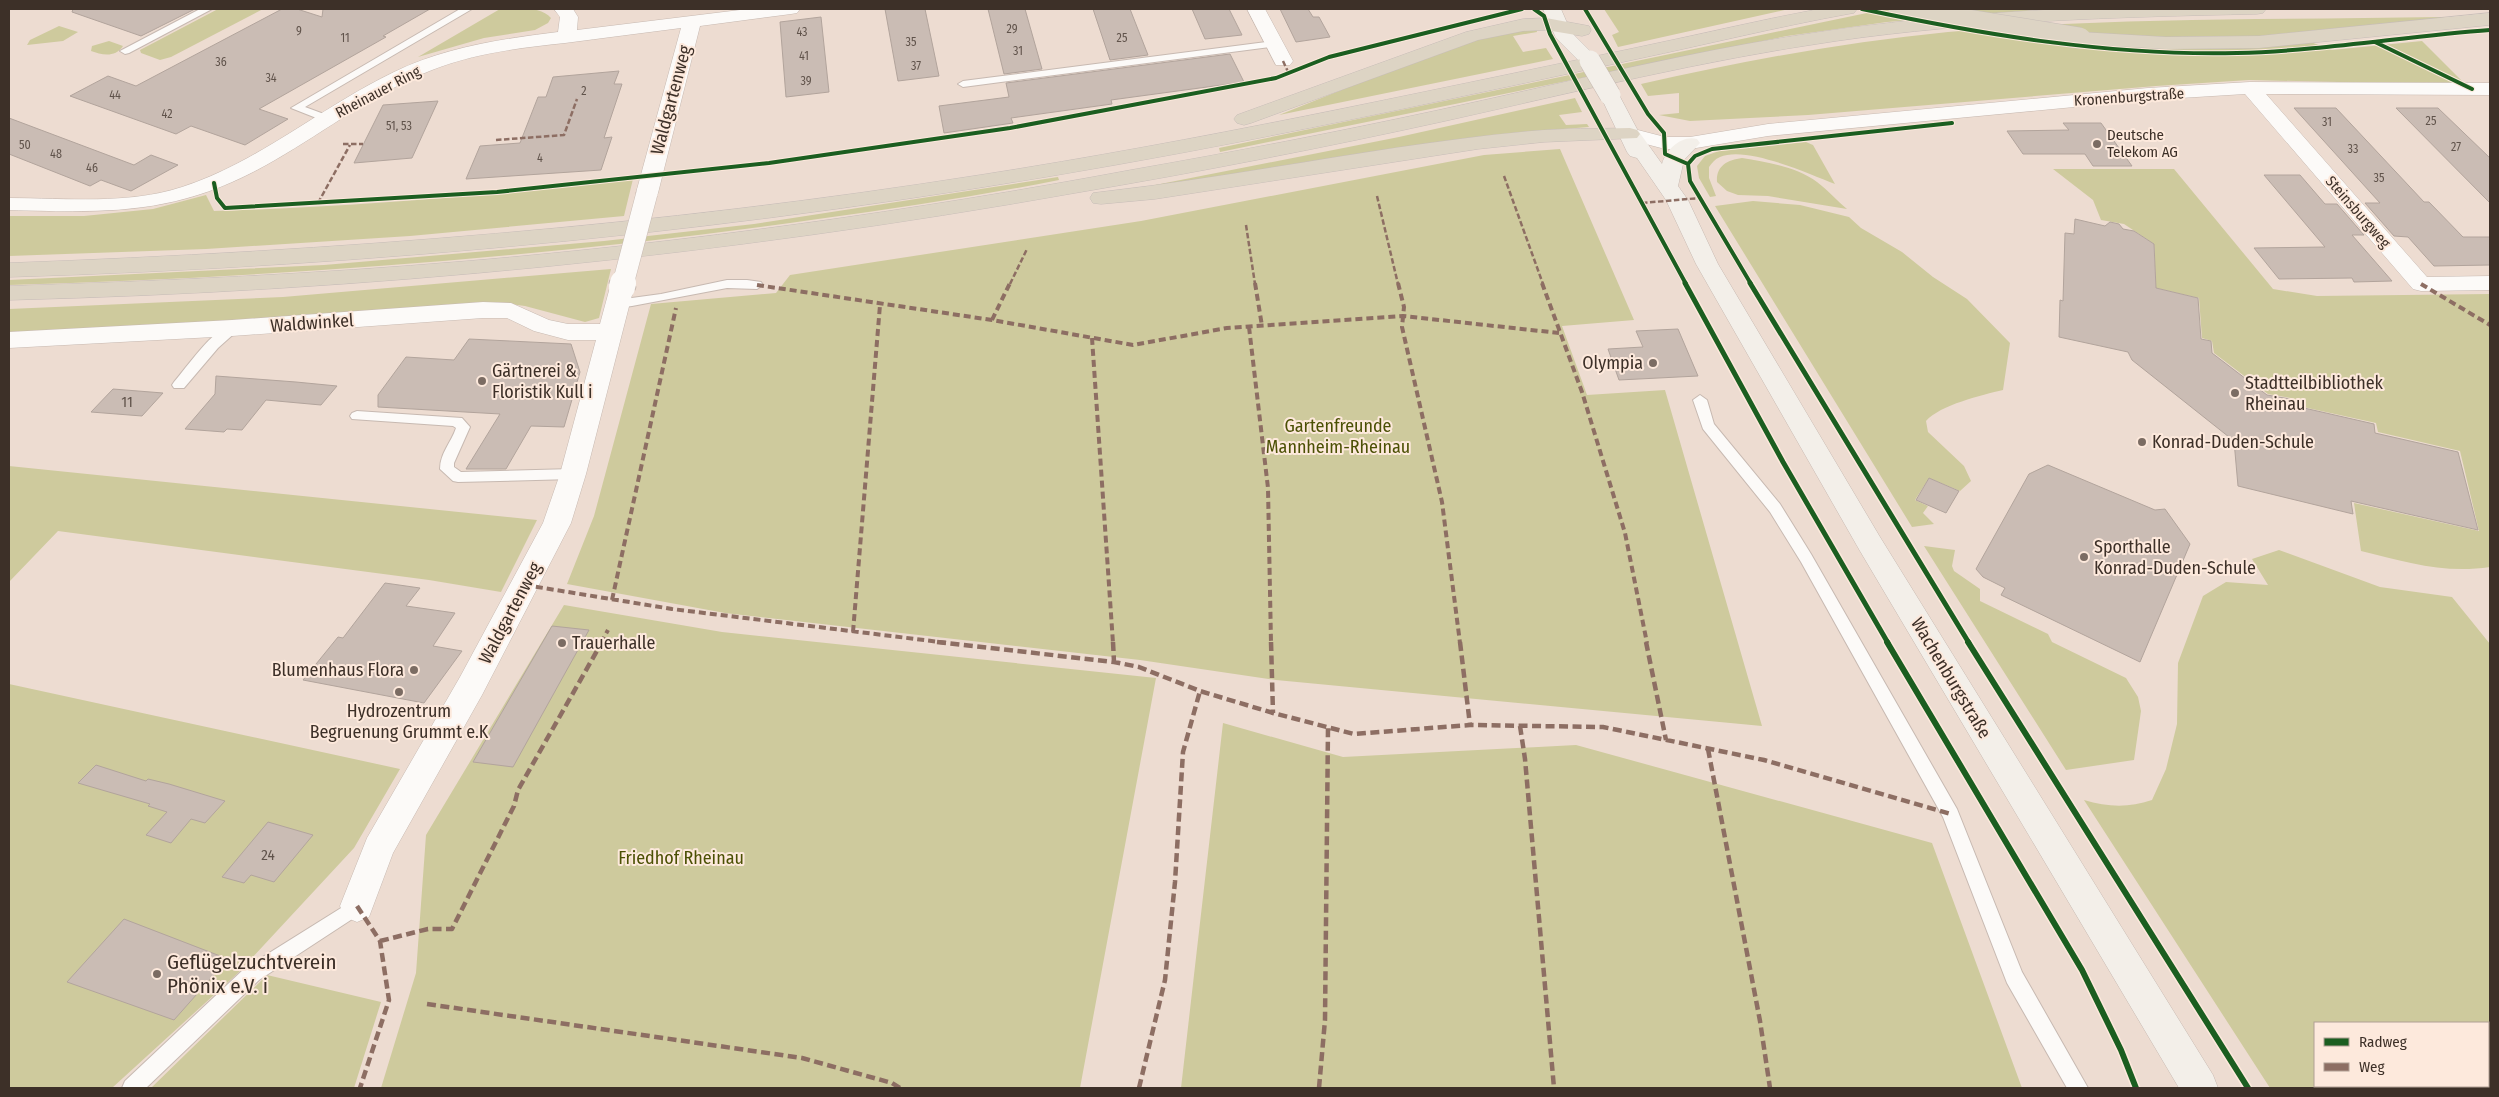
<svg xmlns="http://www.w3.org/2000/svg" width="2499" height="1097" font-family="'Fira Sans Condensed',sans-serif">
<rect width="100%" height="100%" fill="#eddcd1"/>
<path fill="#ceca9d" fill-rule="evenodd" d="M218,9H263L171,57L160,60L141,53L140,50Z
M500,9C516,9 540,5 551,18L548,23L535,30L484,38L418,57Z
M1604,9H1789L1618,47L1612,35L1619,32Z
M1886,9H2049L1887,22L1787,36L1220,152L1219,148Z
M2442,17L2445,18L2292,35L2332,50L2422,41L2466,85L2249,80L2156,86L1808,115L1690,121L1659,115L1679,113V93L1648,96L1641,84C1743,61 1845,42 1948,32C2113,17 2277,20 2442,17Z
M59,26L78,32L63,41L27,45L30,40Z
M1536,28L1537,32L1513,36L1523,52L1546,48L1553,59L1279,115L1446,48L1490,36Z
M109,41L123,46C115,58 102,55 91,51L92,46Z
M1575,98L1582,112L1559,115L1566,125L1587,124L1589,127L1538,131L1150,186L1399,137Z
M1806,142L1813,145L1835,184C1809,174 1746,145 1720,157C1715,159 1712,163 1709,167V178L1716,196L1710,197L1699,178L1697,166L1705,156L1719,151Z
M1560,149L1634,320L1562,326L1587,395L1665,390L1762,726L1276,680L1140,660L725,613L567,584L594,516L651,304L776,293L790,275L1141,221L1484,155Z
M1742,158C1767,162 1797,167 1817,182C1828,190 1837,201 1847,209L1768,196L1738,195L1727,191L1717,182C1716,166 1727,160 1742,158Z
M2053,169H2174L2273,289L2317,296L2490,294V567C2444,574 2406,562 2361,551L2354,503L2479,531L2460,451L2378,432L2376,423L2294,405L2291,398L2268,394L2214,353L2212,341L2202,338L2199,298L2156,288L2154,244L2124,224L2101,220L2093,200Z
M1058,177L1059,180C979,196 899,208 818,219C550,257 280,277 9,285V280L324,265L604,241L754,224Z
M633,179L624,216L410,236L206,249L9,256V216H84L153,209L206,195L214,211C354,207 494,195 633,179Z
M1753,201L1800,205L1849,217L1861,228L1902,252L1933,277L1967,299L2010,343L2003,390C1982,395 1940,405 1926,421L1928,432L1964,466L1971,481L1960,491L1929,478L1915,500L1928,506L1923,513L1934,524L1912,527L1715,206Z
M611,269L599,318L585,322L525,306L502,303L9,336V309L283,297Z
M9,466L537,520L501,592L429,580L58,531L9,582Z
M1924,546L1955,550L1952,566L1954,571L1980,589V601L2048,634L2052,642L2126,678L2138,697L2141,711L2134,760L2066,770Z
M2279,550L2380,587L2452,597L2490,644V1088H2270L2084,800C2108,807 2128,808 2152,800L2166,769L2177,724L2178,663L2203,596L2226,582L2268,585L2252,559ZM2315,1023H2488V1086H2315Z
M564,605L722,632L1156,678L1080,1088H381L416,973L426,835Z
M9,684L400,769L354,848L238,973L112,1088H9Z
M1223,723L1343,757L1576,745L1932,843L2022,1088H1181Z
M267,975L381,1002L354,1088H151Z"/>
<path fill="#cabcb4" stroke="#b2a49c" d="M73,9H195L141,36L72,12Z
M282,9H297L322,17L323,9H430L383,36L386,37L259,109L288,119L245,145L191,126L176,134L70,96L108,76L136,86Z
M885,9H925L939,76L898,81Z
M988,9H1025L1042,69L1004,74Z
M1093,9H1130L1148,55L1110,60Z
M1192,9H1229L1242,35L1205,39Z
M1280,9H1308L1313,17H1319L1330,37L1296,42Z
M821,17L829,92L786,97L780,22Z
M1230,54L1244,82L1111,100L1112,104L1011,118L1013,123L944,133L939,106L1009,97L1006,83Z
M619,71L614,84H622L604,138L612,137L601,170L466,179L480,146L520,143L538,97H546L553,77Z
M438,101L412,158L354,163L383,105Z
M2294,108H2336L2424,202H2429L2463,237H2490V265L2434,266L2408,237L2394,236L2365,203H2380Z
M2396,108H2438L2490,158V203Z
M9,118L134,165L151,155L178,165L131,191L101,180L90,186L9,154Z
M2063,123H2101L2132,166H2093L2085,154H2023L2007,131L2069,130Z
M2264,175H2300L2325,204H2337L2364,235H2352L2392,281L2354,282L2352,278L2279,279L2254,248L2325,247Z
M2075,219L2105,226L2110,222L2119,224L2123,229L2134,231L2154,244L2156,288L2198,298L2201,339L2211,341L2212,353L2267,395L2290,399L2291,405L2374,424L2375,433L2458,452L2478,530L2351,501L2353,514L2238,486L2234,441L2132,360L2128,352L2059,337L2060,300L2063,301L2065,233L2074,234Z
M1678,329L1698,376L1619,380L1608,349L1643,347L1636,331Z
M469,339L571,344L580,372L564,427L531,426L506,469H466L500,414L378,407V395L406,357L454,360Z
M216,376L296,382L337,386L321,405L266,400L242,430L227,429L224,432L185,429L215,394Z
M113,389L163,393L142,416L91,412Z
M2048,465L2155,510L2165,509L2190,544L2140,662L2001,595L2005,588L1983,577L1976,569L2029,474Z
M1929,478L1959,491L1946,513L1916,500Z
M385,583L420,588L406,606L455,613L433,646L462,651L424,703L303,680L338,637L343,638Z
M552,626L589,630L513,767L473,762Z
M96,765L146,781L148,779L169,784L225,801L205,823L191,819L171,843L146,835L167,812L148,806L150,804L78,783Z
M268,822L313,835L274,882L251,875L244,883L222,877Z
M124,919L228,959L174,1020L67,982Z"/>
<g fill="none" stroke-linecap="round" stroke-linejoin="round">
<defs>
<path id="lane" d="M200,9H212L129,53L125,54L120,51Z
M460,9H472L305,107L332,117V121H324L291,108Z
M1274,41L1279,44L1278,46L963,87L958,84L963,81Z
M727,280H747L761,282L763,285L757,289L727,288L632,306L617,308L611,304L617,300L661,294Z
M232,324L237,325L238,328L237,331L218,348L184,388H174L172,385L174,382C187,367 213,329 232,324Z
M1700,395L1707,400L1714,424L1780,504L1811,554L1957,809L2022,972L2088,1088H2067L2007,983L1943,817L1801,562L1770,512L1703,429L1693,400Z
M357,411L462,418L470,427L454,463V467L461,472L573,469L580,474L573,479L458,482L453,481L440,469C440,453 451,443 456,428L453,426L352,419L350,416L352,413Z
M357,898L363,900L366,906L363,912L259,980L146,1088H122L125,1081L245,968Z"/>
<path id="street" d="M554,9H573L578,17L577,30L748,9H800L797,13L791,14L700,26L658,193L655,198L647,199L639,198L636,193L681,28C642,33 603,38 565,43C519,48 475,53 432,70C376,92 327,130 275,160C181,215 113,213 9,210V198C66,198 127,205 182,187C259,162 321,107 394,72C446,47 501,39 558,32L560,17Z
M1247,9H1265L1293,61L1290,65H1276Z
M2250,82L2490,83V95L2266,94L2427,277L2490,276V290L2421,291L2413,289L2245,94L2148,100L1768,136L1690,149H1665L1623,138L1620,134L1623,130L1630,128L1665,137H1690L1768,124L2148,88Z
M622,280L630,282L634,287L586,474L571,523L482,695L393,853L369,917L357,922L345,917L340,906L367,838L460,677L543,523L560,474L596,340H568L534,331L507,318H483L232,336L9,348V332L232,320L483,302L511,303L549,320L568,324H600L610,287L614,282Z"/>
<path id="secondary" d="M1543,9H1561L1571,32L1600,61L1597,65H1583L1556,38Z
M1610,89L1617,91L1637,129L1662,164C1666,149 1682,135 1697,139L1700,143L1684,160L1678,186L1688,200L1718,264L1880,537L2213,1075L2218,1088H2179L1860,551L1696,264L1666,200L1637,158L1630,156L1627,152L1600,95L1603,91Z"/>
<path id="highway" d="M1819,9H1857L1854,13L1848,14C1777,27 1708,44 1637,59C1464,96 1290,134 1115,165C750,230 379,266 9,277V263C334,251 658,226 980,175C1198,141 1413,94 1630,49C1693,36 1755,21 1819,9Z
M2067,9H2266L2263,13L2257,14C2116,17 1975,21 1836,41C1704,60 1575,92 1445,121C1322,148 1199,172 1075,193C722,256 367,291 9,300V286C162,281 315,274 468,261C690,242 912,211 1131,170C1234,152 1337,132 1439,110C1555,85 1670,56 1787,37C1880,22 1973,13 2067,9Z
M2490,13V25L2259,48L2166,49L2080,44L2073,42L2071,38L2073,34L2080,32L2166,37L2259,36Z
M1546,18L1589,26L1591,30L1589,34L1582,36L1546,30L1523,31L1478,40L1251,123L1244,125L1237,123L1234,119L1237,115L1466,32L1523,19Z
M1630,128L1637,130L1640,134L1637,138L1544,142L1478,149L1155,199L1101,204L1093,203L1090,198L1093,193L1101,192C1245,176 1387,144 1532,131C1564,128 1597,129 1630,128Z"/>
</defs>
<use href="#lane" stroke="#c7b9b1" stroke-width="2"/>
<use href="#street" stroke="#c7b9b1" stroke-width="1"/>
<use href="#secondary" stroke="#c7b9b1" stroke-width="1"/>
<use href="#highway" stroke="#c7bdb8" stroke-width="1"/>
<use href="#lane" fill="#fcfaf8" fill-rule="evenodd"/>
<use href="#street" fill="#fcfaf8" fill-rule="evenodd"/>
<use href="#secondary" fill="#f3efe9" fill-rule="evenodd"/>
<use href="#highway" fill="#ddd4c4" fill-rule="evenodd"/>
<defs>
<path id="street-bridge-far1" d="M623,284L647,193"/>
<path id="street-bridge" d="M622,287L623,283"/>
<path id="secondary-bridge" d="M1590,61L1610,95"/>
<path id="highway-bridge" d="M1899,9L2080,38"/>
</defs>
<use href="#street-bridge-far1" stroke="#c7b9b1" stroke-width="22" stroke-linecap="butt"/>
<use href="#street-bridge" stroke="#c7b9b1" stroke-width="28" stroke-linecap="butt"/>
<use href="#secondary-bridge" stroke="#c7b9b1" stroke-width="22" stroke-linecap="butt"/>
<use href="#highway-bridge" stroke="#c7bdb8" stroke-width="22" stroke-linecap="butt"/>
<use href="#street-bridge-far1" stroke="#fcfaf8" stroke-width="21"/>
<use href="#street-bridge" stroke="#fcfaf8" stroke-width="26"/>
<use href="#secondary-bridge" stroke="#f3efe9" stroke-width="21"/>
<use href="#highway-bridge" stroke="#ddd4c4" stroke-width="21"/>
<path stroke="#8d6e63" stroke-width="2.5" stroke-dasharray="5.5 2.5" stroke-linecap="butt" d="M1283,61L1289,74
M496,140L564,135L577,99
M343,144H363
M1504,176L1543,284
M1377,196L1398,284
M318,203L350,145
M1642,203L1700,198
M1246,225L1255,284
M1010,284L1027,249"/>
<path stroke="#8d6e63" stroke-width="4" stroke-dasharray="7 4" stroke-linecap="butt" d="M1255,283L1262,326
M1398,283L1404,307L1402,327L1442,502L1460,643
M1542,283L1582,392L1625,533L1647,643
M2421,284L2490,325
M757,285L992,320L1133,345L1227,328L1403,316L1559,333
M992,320L1010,283
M1249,327L1268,488L1271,643
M1092,338L1113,643
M525,585L672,609L948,643
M612,600L676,308
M853,632L880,305
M601,643L608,630"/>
<path stroke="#8d6e63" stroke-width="4.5" stroke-dasharray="9 4.5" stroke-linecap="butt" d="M937,642L1114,662L1139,667L1200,691L1273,713L1354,734L1470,725L1603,727L1764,760L1951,814
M1113,642L1114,662
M1271,642L1273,713
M1460,642L1470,725
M1646,642L1666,740
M1520,726L1525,759L1554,1088
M1708,749L1760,1021L1770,1088
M357,906L380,941L389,1000L360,1088
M380,941L428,929H452L514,806L518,790L602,642
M427,1004L802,1058L892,1083L900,1088
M1139,1088L1165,980L1175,882L1183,752L1200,691
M1319,1088L1325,1020L1328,727"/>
<defs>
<path id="cycleway-far2" d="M1534,9L1544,16L1550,34L1686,284
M1585,9L1648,114L1664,133L1665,154L1688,164L1690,181L1751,284
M1862,9C1985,35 2111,56 2237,53C2322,51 2406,36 2490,30
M2375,42L2472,89
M1688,164L1695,156L1712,149L1952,123
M214,183L217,198L225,208L497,192L769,163L1010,128L1276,78L1329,57L1522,9"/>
<path id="cycleway-far1" d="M1685,283L1783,462L1888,643
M1750,283L1969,643"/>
<path id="cycleway" d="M1887,642L2082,970L2121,1050L2136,1088
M1968,642L2248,1088"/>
</defs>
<use href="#cycleway-far2" stroke="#fde9dc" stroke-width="6"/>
<use href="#cycleway-far1" stroke="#fde9dc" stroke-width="8"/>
<use href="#cycleway" stroke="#fde9dc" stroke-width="9"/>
<use href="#cycleway-far2" stroke="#1b5e20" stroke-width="4"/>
<use href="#cycleway-far1" stroke="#1b5e20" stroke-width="5"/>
<use href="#cycleway" stroke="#1b5e20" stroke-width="6"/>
</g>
<g fill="#7b6c63" stroke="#fde9dc" stroke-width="2">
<circle cx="2097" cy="144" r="5"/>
<circle cx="1653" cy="363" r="5"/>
<circle cx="482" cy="381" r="5"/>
<circle cx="2235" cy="393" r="5"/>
<circle cx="2142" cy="442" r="5"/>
<circle cx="2084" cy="557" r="5"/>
<circle cx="562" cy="643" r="5"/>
<circle cx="414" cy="670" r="5"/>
<circle cx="399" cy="692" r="5"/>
<circle cx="157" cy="974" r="5"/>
</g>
<g text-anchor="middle" stroke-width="4" stroke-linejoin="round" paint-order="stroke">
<g font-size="12" fill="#60534b">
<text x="1012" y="33">29</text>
<text x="299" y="35">9</text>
<text x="802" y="36">43</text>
<text x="345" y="42">11</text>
<text x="1122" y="42">25</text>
<text x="911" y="46">35</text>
<text x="1018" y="55">31</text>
<text x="804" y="60">41</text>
<text x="221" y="66">36</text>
<text x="916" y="70">37</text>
<text x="271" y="82">34</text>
<text x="806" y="85">39</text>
<text x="584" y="95">2</text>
<text x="115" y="99">44</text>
<text x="167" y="118">42</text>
<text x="2431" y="125">25</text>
<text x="2327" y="126">31</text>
<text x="399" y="130">51, 53</text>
<text x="25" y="149">50</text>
<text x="2456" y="151">27</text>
<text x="2353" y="153">33</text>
<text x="56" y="158">48</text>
<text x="540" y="162">4</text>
<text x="92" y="172">46</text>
<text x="2379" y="182">35</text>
</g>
<g font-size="15" fill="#3d3028" stroke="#fde9dc">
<text transform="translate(378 92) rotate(-28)" y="5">Rheinauer Ring</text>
<text transform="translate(2129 97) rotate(-4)" y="5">Kronenburgstraße</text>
<text transform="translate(2358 212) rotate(49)" y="5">Steinsburgweg</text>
</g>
<g font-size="15" fill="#3d3028" stroke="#fde9dc" text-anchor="start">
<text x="2107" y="140">Deutsche<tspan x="2107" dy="17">Telekom AG</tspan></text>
</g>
<g font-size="15" fill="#60534b">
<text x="127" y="407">11</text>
<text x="268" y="860">24</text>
</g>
<g font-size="18" fill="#3d3028" stroke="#fde9dc">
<text transform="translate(671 100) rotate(-75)" y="6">Waldgartenweg</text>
<text transform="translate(312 323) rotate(-4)" y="6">Waldwinkel</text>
<text transform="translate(510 613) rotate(-62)" y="6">Waldgartenweg</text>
<text transform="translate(1951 678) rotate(59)" y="6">Wachenburgstraße</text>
</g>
<g font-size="18" fill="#3d3028" stroke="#fde9dc" text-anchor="start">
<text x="1643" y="369" text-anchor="end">Olympia</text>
<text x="492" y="377">Gärtnerei &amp;<tspan x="492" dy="21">Floristik Kull i</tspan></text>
<text x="2245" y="389">Stadtteilbibliothek<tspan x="2245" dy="21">Rheinau</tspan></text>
<text x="2152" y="448">Konrad-Duden-Schule</text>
<text x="2094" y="553">Sporthalle<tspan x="2094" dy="21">Konrad-Duden-Schule</tspan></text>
<text x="572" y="649">Trauerhalle</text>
<text x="404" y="676" text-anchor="end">Blumenhaus Flora</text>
<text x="399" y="717" text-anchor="middle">Hydrozentrum<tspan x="399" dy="21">Begruenung Grummt e.K</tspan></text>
</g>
<g font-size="18" fill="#4b5004" stroke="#fde9dc">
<text x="1338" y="432">Gartenfreunde<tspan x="1338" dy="21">Mannheim-Rheinau</tspan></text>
<text x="681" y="864">Friedhof Rheinau</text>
</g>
<g font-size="21" fill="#3d3028" stroke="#fde9dc" text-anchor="start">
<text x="167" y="969">Geflügelzuchtverein<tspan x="167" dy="24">Phönix e.V. i</tspan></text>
</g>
</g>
<rect width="2499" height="1097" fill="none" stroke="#3d3028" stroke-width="20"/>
<rect x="2314" y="1022" width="175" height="65" fill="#fde9dc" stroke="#b09f94"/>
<rect x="2324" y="1038" width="25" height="8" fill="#1b5e20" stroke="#b09f94"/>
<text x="2359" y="1047" font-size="15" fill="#3d3028">Radweg</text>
<rect x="2324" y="1063" width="25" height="8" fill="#8d6e63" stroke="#b09f94"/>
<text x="2359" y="1072" font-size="15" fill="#3d3028">Weg</text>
</svg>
